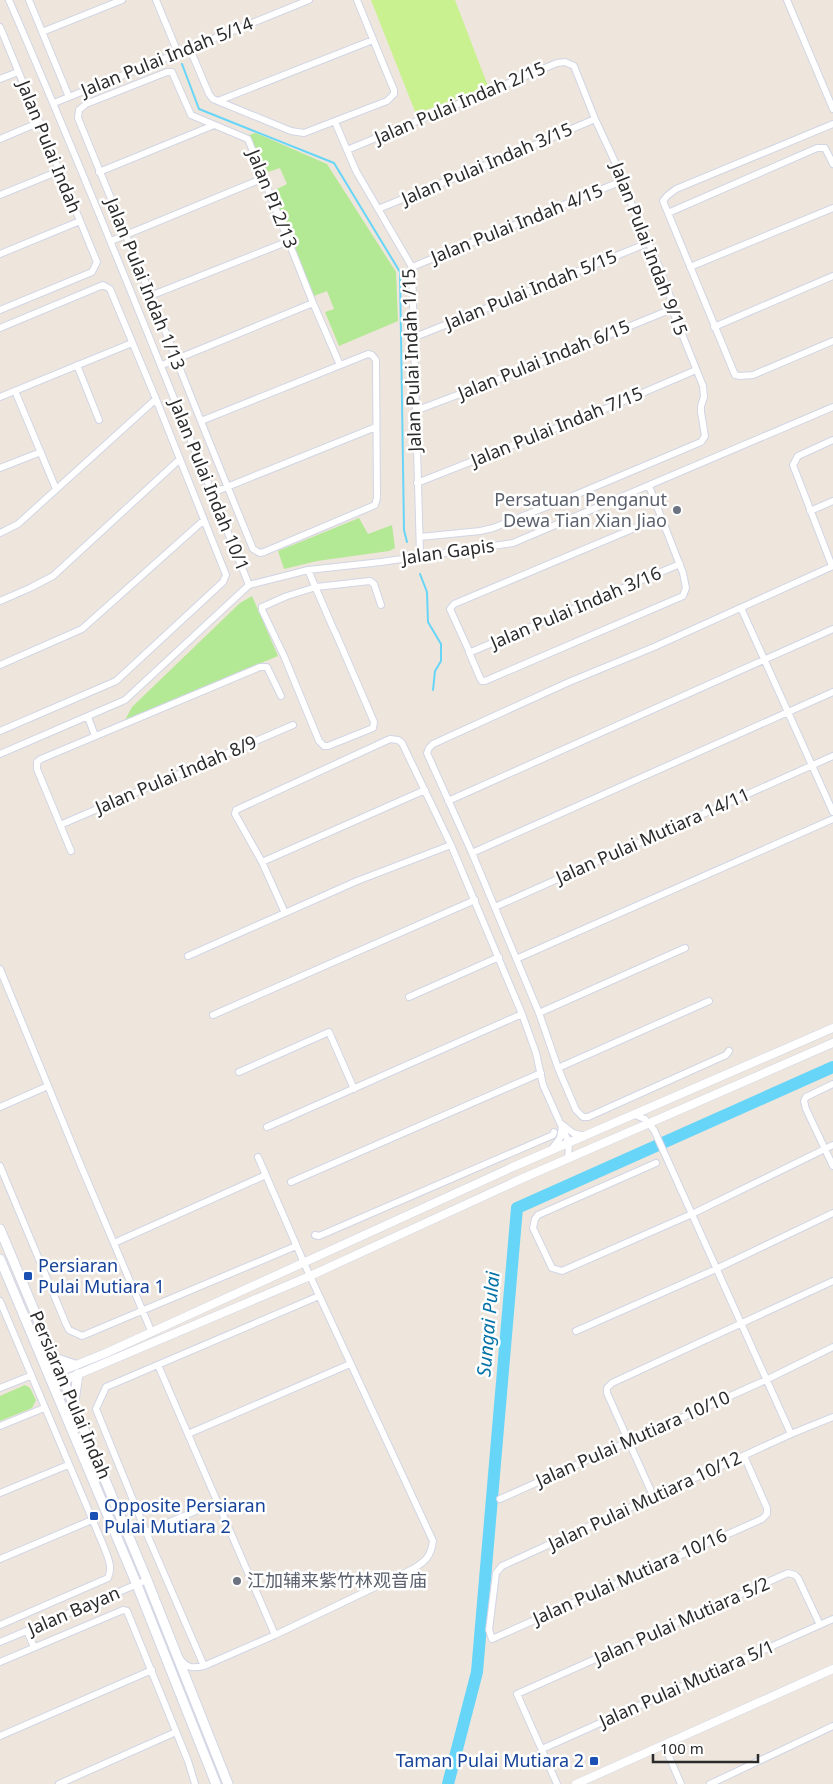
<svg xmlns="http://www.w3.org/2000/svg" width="833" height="1784" font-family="'Noto Sans','Noto Sans SC',sans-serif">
<rect width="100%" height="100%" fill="#eee6dc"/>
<path fill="#b3e894" d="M256,133L327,164L396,272L398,321L339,346L325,312L334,309L327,291L314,296L271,192L287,184L280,168L265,173L249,135Z
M359,518L368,534L392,525L395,548L389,551L317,561L284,569L278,551Z
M252,596L278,656L125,720L132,707L240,603Z
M25,1385L30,1388L36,1400L32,1408L0,1421V1396Z"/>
<path fill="#caf18f" d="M371,0H455L488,86L416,114Z"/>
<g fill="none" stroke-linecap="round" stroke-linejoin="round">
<path stroke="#67d5f8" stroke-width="2" d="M182,64L199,109L334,163L400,272L404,530L407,542
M420,574L427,592L428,622L441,644V661L435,671L433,690"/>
<path stroke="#67d5f8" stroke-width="12" d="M448,1784L477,1672L517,1208L833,1067"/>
<defs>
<path id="minor" d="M9,0C93,194 170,389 249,585
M29,0L69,97
M156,0L178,53
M787,0L833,109
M0,27L97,262L92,272L0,310
M42,32L122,0
M190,49L209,94L213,99L291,131L304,133L387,101L394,94V90L386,71L357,0
M0,79L18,72
M218,101L373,40
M54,103L309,0
M335,122L356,171L412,267L420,555
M833,124L676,189L667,196L663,201L735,375L740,376L753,375L833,341
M0,139L40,122
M347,150L557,63L565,62L574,66L595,119L615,162L631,203L660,269L672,302V309L703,386L704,397L701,406V412L705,436L701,442L561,501L493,528L480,531L420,537
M99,172L214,125
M0,195L59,171
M378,209L513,154L595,119
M668,213L817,148H825L833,164
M111,241L264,178
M0,254L80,221
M412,267L622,181
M690,267L833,208
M150,296L289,241
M714,327L833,276
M0,328L103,285L110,289L156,399L226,575L223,582L116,681L0,731
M415,337L648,243
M77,365L99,420
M162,365L313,303
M15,391L56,489
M0,397L132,343
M415,411L510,375L672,309
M201,421L368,354L372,355L376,360L377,498L375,505L264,552L260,553L253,549C223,476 193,403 164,328L78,118L79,110L86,104L167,72H172L191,115L248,139L313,303L340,365
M0,468L41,452
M417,483L612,406L696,370
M212,493L376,427
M810,511L833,501
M661,517L454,604L450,609L469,651L471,652L680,564
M0,533L18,524L156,399
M832,566L793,465L798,456L833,440
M308,570L333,628L336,634L374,722L373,728L328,746H324L319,741L284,656L262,610V607L287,596L316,587L370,581L374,584L381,605
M0,601L30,588L53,576L180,459
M741,608L833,812
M469,652L480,678L482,681H485L683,596L686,588L683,573L649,486
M0,665L82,629L204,520
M88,717L95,736
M0,754L125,700L249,585L308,570L381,562L513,543L833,407
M448,801L833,629
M60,825L293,725
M71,851L37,769V762L41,759L260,667H267L281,696
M472,853L833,692
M262,862L425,790
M495,907L833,756
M285,913L262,862L235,814L236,810L390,739L398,740L402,743L451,845L522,1014L536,1053L543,1085L569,1143L568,1158
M188,956L357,881L451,845
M516,959L833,819
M0,969L81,1166L152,1333
M409,997L499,957
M539,1013L685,948
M213,1015L475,900
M729,1051L726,1055L588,1117H583L576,1110L558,1068L539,1013L472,853L427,753L429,748L433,744L569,682L654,647L833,566
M558,1068L709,1001
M239,1072L329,1032L354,1089
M833,1084L806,1097L804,1101L806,1109L833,1166
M0,1107L48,1086
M635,1115L645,1119L654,1130L791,1434
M563,1125L573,1133L584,1136
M267,1127L522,1014
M551,1150L560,1138L562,1126
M656,1163L538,1215L535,1219L533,1228L552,1268L562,1271L692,1214L833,1145
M0,1166L66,1324L69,1330L82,1336L296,1246
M291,1182L541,1073
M315,1235L319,1236L553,1135L554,1132
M114,1243L266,1175
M0,1301L104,1547C108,1558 113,1567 108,1578L0,1625
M576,1331L716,1269L833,1213
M158,1365L275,1635
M0,1388L30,1376
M0,1426L44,1408
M188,1434L350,1364
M744,1456L767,1508V1514L762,1519L492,1639L489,1630L496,1573L502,1566L791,1434L833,1417
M0,1493L68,1465
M654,1498L607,1393V1388L612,1383L833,1281
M500,1499L766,1380L833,1347
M146,1532L217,1502
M0,1559L92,1520
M27,1631L34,1647
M0,1642L147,1580
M181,1660C188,1669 194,1668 204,1666L275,1635L413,1569C426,1561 431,1556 433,1541L304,1263L258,1157
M0,1662L123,1610L127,1611L188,1761L195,1784
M204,1666L146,1532L96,1409L106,1387L319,1296
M0,1736L152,1670
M664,1745L681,1784
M542,1749L833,1619
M59,1784L176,1732
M557,1784L517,1694L788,1573L795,1575L798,1578L820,1625
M710,1784L833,1726"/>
<path id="tertiary" d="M49,1376L106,1353L515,1166L833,1028
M53,1385L310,1276L521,1179L833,1043
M576,1784L833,1669"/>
<path id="secondary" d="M0,1229L147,1580L228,1784
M0,1259L137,1585L216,1784
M54,1358L75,1365
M74,1401L78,1374"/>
</defs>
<use href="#minor" stroke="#d1d5e5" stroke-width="8"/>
<use href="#tertiary" stroke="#d1d5e5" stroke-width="9"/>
<use href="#secondary" stroke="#d1d5e5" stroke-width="11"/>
<use href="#minor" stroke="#fff" stroke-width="6"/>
<use href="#tertiary" stroke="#fff" stroke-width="8"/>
<use href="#secondary" stroke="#fff" stroke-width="9"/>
</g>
<g fill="#6b7280" stroke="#fff" stroke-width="2">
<circle cx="677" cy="510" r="5"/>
<circle cx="237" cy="1581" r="5"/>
</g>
<g fill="#1a4fb4" stroke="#fff" stroke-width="2">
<rect x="23" y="1271" width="10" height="10" rx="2.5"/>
<rect x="89" y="1511" width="10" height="10" rx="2.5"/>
<rect x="589" y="1756" width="10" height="10" rx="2.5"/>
</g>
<g text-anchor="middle" stroke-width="5" stroke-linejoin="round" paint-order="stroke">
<g font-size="18" fill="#2b2b2b" stroke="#fff">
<text transform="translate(167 57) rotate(-22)" y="6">Jalan Pulai Indah 5/14</text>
<text transform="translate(460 103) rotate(-23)" y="6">Jalan Pulai Indah 2/15</text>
<text transform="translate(49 147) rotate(68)" y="6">Jalan Pulai Indah</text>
<text transform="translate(487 164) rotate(-23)" y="6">Jalan Pulai Indah 3/15</text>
<text transform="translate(272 199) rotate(68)" y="6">Jalan PI 2/13</text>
<text transform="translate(517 224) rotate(-22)" y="6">Jalan Pulai Indah 4/15</text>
<text transform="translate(649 249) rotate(69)" y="6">Jalan Pulai Indah 9/15</text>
<text transform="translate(145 284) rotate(68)" y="6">Jalan Pulai Indah 1/13</text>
<text transform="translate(531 290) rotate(-22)" y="6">Jalan Pulai Indah 5/15</text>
<text transform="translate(412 360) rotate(-92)" y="6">Jalan Pulai Indah 1/15</text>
<text transform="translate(544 360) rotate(-22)" y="6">Jalan Pulai Indah 6/15</text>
<text transform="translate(557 427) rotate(-22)" y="6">Jalan Pulai Indah 7/15</text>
<text transform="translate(209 485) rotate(68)" y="6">Jalan Pulai Indah 10/1</text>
<text transform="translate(448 552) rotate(-8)" y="6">Jalan Gapis</text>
<text transform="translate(576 608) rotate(-23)" y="6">Jalan Pulai Indah 3/16</text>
<text transform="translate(176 775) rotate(-23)" y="6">Jalan Pulai Indah 8/9</text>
<text transform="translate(653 836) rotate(-24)" y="6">Jalan Pulai Mutiara 14/11</text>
<text transform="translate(70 1395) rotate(67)" y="6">Persiaran Pulai Indah</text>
<text transform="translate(633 1439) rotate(-24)" y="6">Jalan Pulai Mutiara 10/10</text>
<text transform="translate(645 1501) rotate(-25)" y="6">Jalan Pulai Mutiara 10/12</text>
<text transform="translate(630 1577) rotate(-24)" y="6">Jalan Pulai Mutiara 10/16</text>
<text transform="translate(74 1611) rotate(-23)" y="6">Jalan Bayan</text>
<text transform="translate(682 1621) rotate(-24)" y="6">Jalan Pulai Mutiara 5/2</text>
<text transform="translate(687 1684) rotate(-24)" y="6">Jalan Pulai Mutiara 5/1</text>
</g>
<g font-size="18" fill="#5b616d" stroke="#fff" text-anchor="end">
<text x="667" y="506">Persatuan Penganut<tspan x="667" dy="21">Dewa Tian Xian Jiao</tspan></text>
<text x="247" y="1587" text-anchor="start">江加辅来紫竹林观音庙</text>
</g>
<g font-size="18" fill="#164399" stroke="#fff" text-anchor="start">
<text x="38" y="1272">Persiaran<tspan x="38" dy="21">Pulai Mutiara 1</tspan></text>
<text x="104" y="1512">Opposite Persiaran<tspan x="104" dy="21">Pulai Mutiara 2</tspan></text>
<text x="584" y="1767" text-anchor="end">Taman Pulai Mutiara 2</text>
</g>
<g font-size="19" font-style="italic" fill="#0372a7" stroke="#fff">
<text transform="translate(488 1324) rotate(-85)" y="7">Sungai Pulai</text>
</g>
</g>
<path d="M653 1754v8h105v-8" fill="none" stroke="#2b2b2b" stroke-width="2.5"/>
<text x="660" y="1754" font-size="15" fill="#2b2b2b" stroke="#ffffff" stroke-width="4" paint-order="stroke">100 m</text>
</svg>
